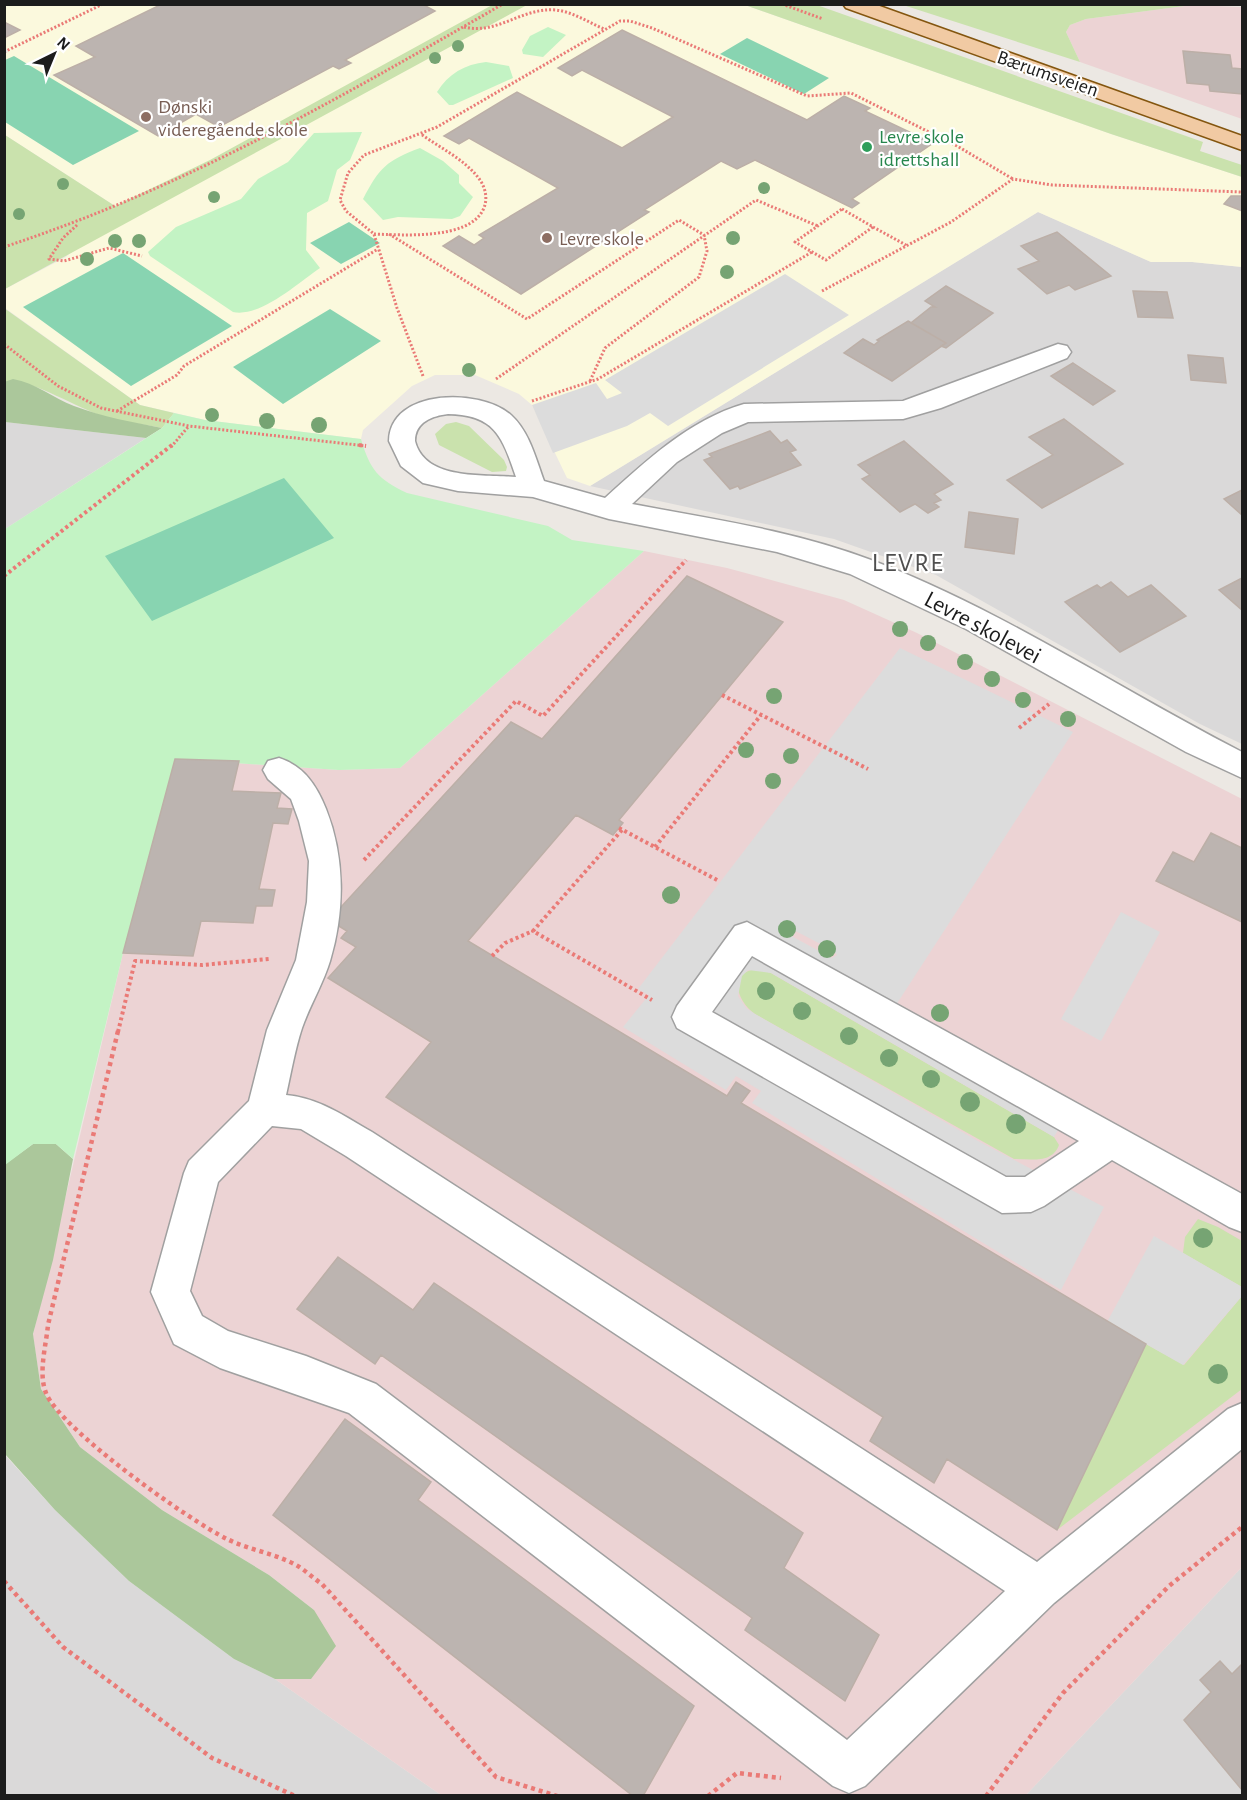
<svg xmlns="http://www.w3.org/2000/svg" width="1247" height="1800" font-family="'Alegreya Sans',sans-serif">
<rect width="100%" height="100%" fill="#ece8e3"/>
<path fill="#dad9d9" d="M1038,212L1151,262H1192L1242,267V744L1200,724L936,575L834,539L590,486Z
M5,422L146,438L5,529Z
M4,1454L55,1510L129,1581L234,1659L275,1679L441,1795H5Z
M1242,1567V1795H1026Z"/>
<path fill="#ecd3d4" d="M1192,5L1242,7V119L1080,62L1066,32L1070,25L1086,19Z
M644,551L727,568L844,600L917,633L1242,799V1567L1026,1795H441L275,1679H311L314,1610L269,1575L162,1510L80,1447L41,1389L33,1335L123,953L175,759L339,770L400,768Z"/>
<path fill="#fbf9dd" d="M5,5H745L1111,134L1242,177V267L1192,262H1151L1038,212L590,486L567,478L532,405L519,394L475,375H435L412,386L363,430L361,439L205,420L140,405L5,308V289L66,257L115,206L5,135L4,55L8,52L5,46Z"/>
<path fill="#cae2ad" d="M494,4L527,5L5,289V135L115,206L210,160Z
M814,4L1203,142L1200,151L1242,165V177L1111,134L745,5Z
M903,5H1192L1086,19L1070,25L1066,32L1080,62Z
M4,308L140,405L174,413L162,428C142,424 122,422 103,416C76,408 27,376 5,382Z
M456,422L469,426L504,460L507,467L506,471L492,472L439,445L435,434L446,424Z
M757,969L771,973L1054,1137L1059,1145C1052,1164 1031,1159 1014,1159L755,1014C737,1002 727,972 757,969Z
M1198,1219L1218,1227L1242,1241V1287L1183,1253L1185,1237Z
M1242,1296V1389L1057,1530L1146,1344L1184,1365Z"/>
<path fill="#abc79b" d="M13,379C36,383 53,398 74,406C103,417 132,422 162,428L146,438L5,422L4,382Z
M33,1144H56L73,1159L53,1260L33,1334L41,1389L80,1447L162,1510L269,1575L314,1610L336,1646L311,1679H275L234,1659L129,1581L55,1510L5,1454L4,1165Z"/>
<path fill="#c3f3c4" d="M548,27L566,35L543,57L523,54L522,50L530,36Z
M486,62L509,66L513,78L453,105H449L437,92C448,74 465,64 486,62Z
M362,132L350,160L337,170L328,201L307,213L306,250L320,268C298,283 260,318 233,312L150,256L148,252L176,227L241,199L258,179L288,162L314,133Z
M420,148L443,161L459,175V183L473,197L460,216L452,219L398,217L383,220L363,199C380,167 386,161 420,148Z
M174,413L205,420L361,439C370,470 378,479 407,493L548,526L572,540L644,551L400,768L339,770L175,759L123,953L73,1159L56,1144H33L5,1165V529L162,428Z"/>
<path fill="#88d4b1" d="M747,38L829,78L804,94L720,54Z
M14,56L139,131L73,165L5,122V60Z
M349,222L380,243L341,264L310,243Z
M123,253L232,326L131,386L23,307Z
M330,309L381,341L283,404L233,367Z
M284,478L334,538L152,621L105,556Z"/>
<path fill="#dcdcdc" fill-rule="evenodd" d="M785,274L849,315L668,426L650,413L627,426L553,453L532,405L596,383L607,399L622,393L605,380Z
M900,648L1073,732L885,1022L1061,1125L1054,1137L771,973L748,970L742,976L738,996L746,1008L755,1014L978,1141L1104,1207L1061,1290L752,1103L761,1091L736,1076L726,1090L623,1027L649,995L638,989ZM782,924L834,951L837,955L832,958L784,932L779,928Z
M1121,912L1160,932L1101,1041L1061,1019Z
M1154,1236L1242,1287V1296L1183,1365L1107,1322Z"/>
<path fill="#bcb4b0" stroke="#bcafa7" stroke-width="1.5" d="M162,4H422L435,11L345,60L351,63L339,69L333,66L219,127L196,114L158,136L54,75L95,57L76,46Z
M4,22L20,30L4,38Z
M622,30L807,120L844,96L870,108L865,111L933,143L852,199L859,203L852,208L755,160L737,169L721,161L644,210L649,212L521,294L443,246L459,236L474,245L484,238L479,235L558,188L469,138L459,144L444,136L517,92L622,148L673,117L582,70L572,76L558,68Z
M1183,51L1230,55L1232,68L1242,69V94L1210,91L1209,85L1187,83Z
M1231,196H1242V211L1224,204Z
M1057,232L1111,276L1075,290L1069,285L1047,294L1018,269L1039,261L1021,246Z
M946,286L993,313L946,348L941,346L946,343L911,323L931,307H935L925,301Z
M1133,291L1167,292L1173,318L1138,317Z
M908,321L946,343L892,381L844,353L863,339L874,345L879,341L877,340Z
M1188,355L1223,358L1226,383L1191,380Z
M1073,363L1115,391L1093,405L1051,376Z
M1064,419L1123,464L1042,508L1007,480L1053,455L1029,437Z
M770,431L781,443L787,440L796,450L790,452L801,465L740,489L738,486L730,489L704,460L712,457L709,454Z
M904,441L953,484L934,494L941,500L934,503L939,507L928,513L915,504L900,512L862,479L870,475L858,465Z
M1242,490V515L1224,499Z
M969,512L1018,519L1014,554L965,547Z
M687,576L783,622L619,820L623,823L613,835L576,815L468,941L727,1096L736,1082L750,1091L741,1103L1146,1344L1057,1530L947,1459L934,1483L870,1441L883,1417L386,1097L431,1042L328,978L356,947L341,938L347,931L329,920L511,722L542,739Z
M1242,578V610L1219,590Z
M1111,582L1128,597L1151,585L1186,616L1120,652L1065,602L1097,585L1101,588Z
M175,759L239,761L232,791L281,793L277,808L292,809L288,824L273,823L259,889L275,890L272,906H256L253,923L201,921L193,956L123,953Z
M1211,833L1242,848V922L1156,881L1173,852L1194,862Z
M338,1257L413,1310L434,1283L803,1533L784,1568L879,1635L845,1701L745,1630L752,1618L381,1355L375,1364L297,1309Z
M345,1419L431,1482L418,1500L694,1706L643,1796H633L273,1515Z
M1220,1661L1232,1674L1242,1664V1790L1184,1720L1211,1692L1200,1680Z"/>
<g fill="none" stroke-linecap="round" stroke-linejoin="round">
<defs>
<path id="minor" d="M1058,344L1067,346L1071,352L1067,358L941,408L903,419L748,422L722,433L677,462L632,504C712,519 795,531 871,560C1001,609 1119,689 1242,752V778L1186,752L966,629L850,574L777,552L609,519L533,497L458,491L423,483L401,466L389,441C390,388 481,388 511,415C529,431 536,459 544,481L605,498C646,461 689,420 744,404L903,401ZM448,414C495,415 502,436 516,477C484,474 425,481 415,441C415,422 432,416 448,414Z
M279,758C304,766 317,786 326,809C345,857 345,911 330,961C323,984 310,1005 302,1028C295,1049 291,1073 286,1095C319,1098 344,1116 372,1132L1037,1562L1228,1409L1242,1403V1449L1054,1603L865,1786L849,1793L833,1786L349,1413L220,1368L174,1344L151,1292L184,1173L189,1161L249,1101L267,1030L296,960L307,902L309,861L299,821L291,799L268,779L263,770L268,761ZM272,1126L301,1129L346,1156L1005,1591L847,1740L376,1384L306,1356L228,1331L202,1316L190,1291L218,1182Z
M747,922L1242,1194V1232L1229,1227L1112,1160L1044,1206L1031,1212L1002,1213L677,1028L672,1017L677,1006L735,926ZM752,956L1079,1141L1025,1177H1006L712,1012Z"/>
<path id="major" d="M843,4H874L1242,136V150L846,8Z"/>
</defs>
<use href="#minor" stroke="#a0a0a0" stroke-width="3"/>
<use href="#major" stroke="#84560f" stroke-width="3"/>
<path stroke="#ea7a76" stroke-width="3" stroke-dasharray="2 2" stroke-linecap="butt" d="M782,4L823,19
M464,27C498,35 522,7 556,10C573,12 588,22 604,29
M4,52L103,4
M842,209L873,227L826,260L795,242Z
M77,225L63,238L49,259L64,261L109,248L142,256
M873,227L906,245
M374,234C403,235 468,240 483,210C488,200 486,189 480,180C466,160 440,148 421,134
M389,234L527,319L679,220L704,235L707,251L699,277L605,348L590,381
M4,247C186,187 338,99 503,4
M822,291L951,222L1013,179L1052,185L1242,192
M4,344L58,386L101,408L189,426L366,446
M423,376L397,308L374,234L346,211L340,200L348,173L364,155L437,127L620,21H630L652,28L807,96L851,93L957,146L1013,179
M496,379L756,200L818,226
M532,401L598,379L812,252
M117,411L177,375L184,366L378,249
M171,447L188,427"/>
<path stroke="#ea7a76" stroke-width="4" stroke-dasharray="3 3" stroke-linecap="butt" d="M359,445L366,446
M4,576L172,445
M722,695L868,769
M1019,728L1049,704
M619,828L719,881
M622,830L533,931L652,1000
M655,847L761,715
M364,860L516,701L543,716L686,560
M492,956L505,943L533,931
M118,1032L135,961L202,965L269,959"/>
<path stroke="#ea7a76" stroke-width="4.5" stroke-dasharray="4 4" stroke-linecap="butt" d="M118,1031L48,1325C46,1346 38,1373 46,1393C60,1429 190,1521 227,1539C249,1550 274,1553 296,1565C305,1570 313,1578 322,1584L496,1777L557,1796
M4,1581L63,1647L212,1758L295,1796
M708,1796L737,1773L781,1778
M986,1796L1063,1693L1169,1586L1242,1527"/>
<use href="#minor" fill="#fff" fill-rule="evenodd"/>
<use href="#major" fill="#f1caa3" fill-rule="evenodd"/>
</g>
<g fill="#76a473">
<circle cx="458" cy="46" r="6"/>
<circle cx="435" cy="58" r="6"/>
<circle cx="63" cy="184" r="6"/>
<circle cx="764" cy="188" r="6"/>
<circle cx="214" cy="197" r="6"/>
<circle cx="19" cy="214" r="6"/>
<circle cx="733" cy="238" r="7"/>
<circle cx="115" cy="241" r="7"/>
<circle cx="139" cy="241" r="7"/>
<circle cx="87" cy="259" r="7"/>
<circle cx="727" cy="272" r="7"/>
<circle cx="469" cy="370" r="7"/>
<circle cx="212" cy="415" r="7"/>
<circle cx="267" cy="421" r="8"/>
<circle cx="319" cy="425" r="8"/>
<circle cx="900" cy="629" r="8"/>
<circle cx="928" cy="643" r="8"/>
<circle cx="965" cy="662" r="8"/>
<circle cx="992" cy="679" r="8"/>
<circle cx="774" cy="696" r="8"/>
<circle cx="1023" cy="700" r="8"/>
<circle cx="1068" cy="719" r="8"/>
<circle cx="746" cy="750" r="8"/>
<circle cx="791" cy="756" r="8"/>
<circle cx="773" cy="781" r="8"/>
<circle cx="671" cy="895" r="9"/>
<circle cx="787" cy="929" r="9"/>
<circle cx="827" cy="949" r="9"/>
<circle cx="766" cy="991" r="9"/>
<circle cx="802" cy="1011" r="9"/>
<circle cx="940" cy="1013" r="9"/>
<circle cx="849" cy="1036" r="9"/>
<circle cx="889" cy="1058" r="9"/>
<circle cx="931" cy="1079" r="9"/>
<circle cx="970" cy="1102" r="10"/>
<circle cx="1016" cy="1124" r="10"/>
<circle cx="1203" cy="1238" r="10"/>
<circle cx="1218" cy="1374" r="10"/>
</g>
<g fill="#8d6e63" stroke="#fff" stroke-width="2">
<circle cx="146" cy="117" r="6"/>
<circle cx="547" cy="238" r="6"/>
</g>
<circle fill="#2e9e5b" stroke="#fff" stroke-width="2" cx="867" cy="147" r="6"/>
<g text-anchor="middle" stroke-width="4.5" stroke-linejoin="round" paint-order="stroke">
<g font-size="20" fill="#1c1c1c" stroke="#fff">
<text transform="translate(1048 73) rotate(19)" y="7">Bærumsveien</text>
</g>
<g font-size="20" fill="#785e54" stroke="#fff" text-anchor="start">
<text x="158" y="113">Dønski<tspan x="158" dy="23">videregående skole</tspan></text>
<text x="559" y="245">Levre skole</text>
</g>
<g font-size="20" fill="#27864d" stroke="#fff" text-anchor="start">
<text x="879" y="143">Levre skole<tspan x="879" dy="23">idrettshall</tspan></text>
</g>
<g font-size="24" fill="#1c1c1c" stroke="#fff">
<text transform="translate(983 627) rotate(28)" y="8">Levre skolevei</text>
</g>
<g font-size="26" letter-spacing="1.5" fill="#4f4f4f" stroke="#fff">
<text x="908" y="571">LEVRE</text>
</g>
</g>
<rect width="1247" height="1800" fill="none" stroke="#1c1c1c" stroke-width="12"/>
<g transform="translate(54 54) rotate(43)" stroke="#ffffff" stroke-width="4.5" paint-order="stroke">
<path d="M0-4.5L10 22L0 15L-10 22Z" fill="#1c1c1c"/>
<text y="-9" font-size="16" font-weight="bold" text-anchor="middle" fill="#1c1c1c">N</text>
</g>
</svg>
